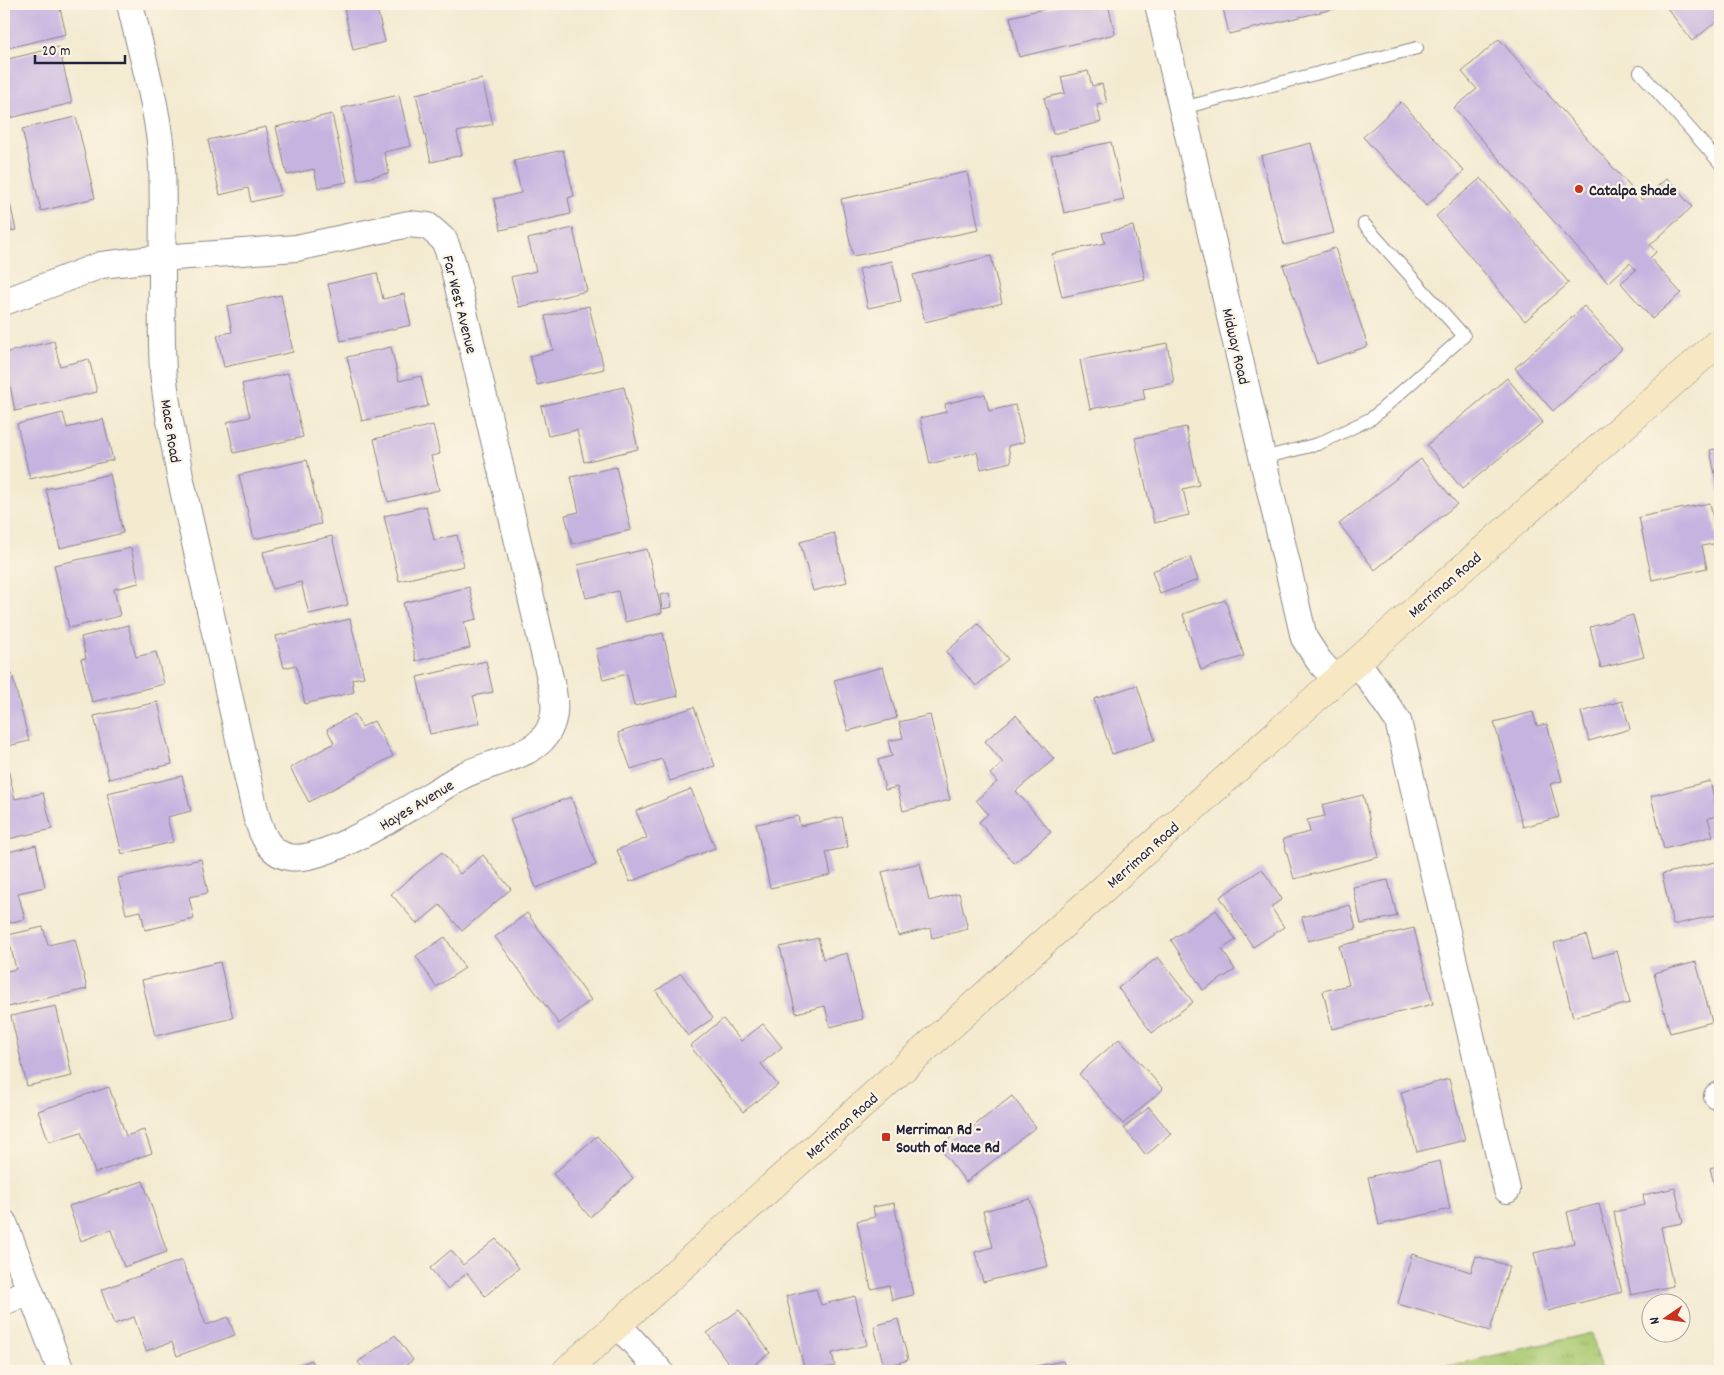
<svg xmlns="http://www.w3.org/2000/svg" width="1724" height="1375" font-family="Dekko,sans-serif">
<defs>
<pattern id="grass-tufts" width="24" height="20" patternUnits="userSpaceOnUse" patternTransform="scale(1.25)"><rect width="24" height="20" fill="#accb73"/><path d="M3 7l-1-3M5 7V3M7 7l1-3M15 17l-1-3M17 17v-4M19 17l1-3" fill="none" stroke="#94ae64"/></pattern>
</defs>
<rect width="100%" height="100%" fill="#fcf5e5"/>
<filter id="ink" filterUnits="userSpaceOnUse"><feTurbulence type="fractalNoise" baseFrequency=".02" numOctaves="2"/><feDisplacementMap in="SourceGraphic" scale="10" xChannelSelector="R" yChannelSelector="G"/><feConvolveMatrix kernelMatrix="1 2 1 2 8 2 1 2 1" color-interpolation-filters="sRGB"/></filter>
<filter id="wash" filterUnits="userSpaceOnUse"><feTurbulence type="fractalNoise" baseFrequency=".0096" numOctaves="4" result="noise"/><feDisplacementMap in="SourceGraphic" scale="20" xChannelSelector="R" yChannelSelector="G"/><feGaussianBlur stdDeviation="1.12" result="paint"/><feColorMatrix in="noise" values="0 0 0 0 0 0 0 0 0 0 0 0 0 0 0 0 0 1.4 0 .05"/><feComposite in="paint" operator="in"/></filter>
<g filter="url(#wash)">
<rect width="100%" height="100%" fill="#f3ead0"/>
<path fill="url(#grass-tufts)" stroke="#677657" d="M1592,1333L1601,1371H1426Z"/>
<g id="blocks">
<path fill="#c6b4e0" d="M4,4H59L66,34L8,48L4,33Z
M361,4H376L385,42L353,50L344,8Z
M1065,4H1108L1115,34L1019,57L1010,17Z
M1222,4H1354L1229,34Z
M1664,4H1720V19L1692,41Z
M1499,39L1642,200L1667,178L1692,207L1650,245L1656,252L1650,258L1681,293L1652,319L1621,283L1636,270L1630,263L1608,283L1454,108L1477,89L1462,72Z
M59,47L72,103L10,118L4,91V60Z
M1088,71L1092,86L1102,84L1107,103L1097,105L1101,122L1053,134L1044,98L1065,93L1061,77Z
M482,79L493,124L457,132L462,155L431,162L416,94Z
M399,95L411,146L384,152L389,173L358,180L342,108Z
M1401,102L1464,171L1426,206L1363,137Z
M332,114L347,182L318,188L314,169L287,175L276,127Z
M76,117L95,198L41,211L22,129Z
M266,127L281,195L251,202L248,188L220,195L208,140Z
M1111,142L1124,200L1064,213L1051,155Z
M1311,143L1334,233L1284,245L1261,156Z
M563,150L574,196L568,198L571,214L501,230L494,199L521,193L514,161Z
M967,172L979,230L853,256L841,199Z
M4,177L16,230L4,233Z
M1481,178L1569,283L1525,321L1436,216Z
M1133,226L1145,279L1062,297L1052,254L1105,243L1102,233Z
M573,228L587,291L519,307L511,277L536,271L528,239Z
M1335,248L1368,346L1317,364L1283,265Z
M991,256L1002,303L925,322L913,275Z
M892,261L901,301L868,308L859,269Z
M377,273L383,299L404,294L411,325L341,341L328,284Z
M281,295L293,352L224,367L217,335L232,332L227,306Z
M589,306L604,369L537,385L530,356L553,350L545,316Z
M1584,306L1622,349L1553,411L1515,368Z
M54,341L60,366L89,359L97,392L15,411L4,353Z
M1167,343L1174,383L1143,389L1145,399L1090,409L1080,360Z
M391,347L399,381L421,376L428,406L362,421L347,357Z
M288,373L303,437L234,453L227,422L250,417L242,384Z
M1507,378L1543,422L1462,489L1427,445Z
M624,387L638,449L584,462L577,430L548,436L541,406Z
M985,394L989,411L1015,405L1024,442L1008,446L1011,462L981,469L977,452L930,464L920,418L946,412L945,404Z
M63,413L67,428L103,419L113,460L30,479L17,424Z
M433,425L440,454L431,456L439,490L388,502L374,439Z
M1186,427L1199,485L1183,489L1189,515L1154,523L1135,438Z
M1720,448V494H1719L1710,450Z
M1421,459L1457,504L1375,570L1339,524Z
M307,460L321,524L254,539L239,475Z
M616,467L631,530L572,544L565,515L579,512L571,477Z
M110,474L123,533L60,548L46,489Z
M1710,503L1718,543L1702,546L1707,568L1652,580L1639,517Z
M426,506L434,540L457,535L464,566L399,581L384,516Z
M834,533L847,582L813,591L800,542Z
M332,536L348,605L309,614L301,582L272,589L263,552Z
M131,548L139,583L114,589L120,616L69,628L54,565Z
M647,549L662,613L625,622L618,591L586,598L578,565Z
M1190,557L1198,580L1160,594L1152,571Z
M469,587L477,619L464,622L470,648L416,661L403,603Z
M669,593L672,607L662,609L660,595Z
M1225,600L1244,656L1201,670L1183,614Z
M1633,615L1644,657L1601,668L1590,627Z
M350,619L364,677L352,679L354,692L305,704L296,665L284,668L276,636Z
M978,624L1008,659L976,686L946,652Z
M128,625L136,657L156,652L164,684L92,702L81,659L86,658L81,637Z
M663,633L678,696L634,706L627,674L603,680L596,649Z
M486,661L493,692L473,696L480,723L430,734L417,677Z
M883,667L897,718L848,731L834,680Z
M12,674L29,741L4,747V676Z
M1137,685L1155,740L1112,754L1094,699Z
M1622,701L1630,729L1589,741L1581,712Z
M158,702L172,764L109,779L94,716Z
M694,707L715,766L670,781L662,759L631,769L618,733Z
M1533,712L1537,726L1547,724L1562,781L1550,784L1559,817L1523,827L1494,722Z
M355,714L362,727L374,721L393,756L309,802L290,768L334,743L327,729Z
M930,715L950,800L903,811L897,787L885,790L878,760L892,756L888,741L903,738L899,722Z
M1016,715L1054,759L1016,791L1051,832L1014,863L979,822L988,814L976,800L997,782L990,774L1003,763L985,741Z
M7,765L15,799L43,793L52,829L4,840V766Z
M182,776L191,811L167,817L173,842L122,854L107,793Z
M1710,781L1718,816L1708,818L1713,836L1664,849L1651,796Z
M691,789L715,848L630,882L617,850L647,838L636,811Z
M1363,795L1379,857L1294,879L1283,839L1310,832L1307,820L1325,816L1322,805Z
M571,797L596,865L536,888L510,819Z
M798,816L800,826L842,817L848,847L826,852L831,875L770,888L756,824Z
M36,845L45,887L18,893L25,919L4,924V853Z
M442,852L460,874L483,855L511,889L462,931L440,905L417,924L391,894Z
M201,859L208,893L189,897L194,919L145,930L141,911L126,914L118,878Z
M1720,861V914L1673,925L1662,874Z
M920,863L929,901L959,893L968,929L932,938L930,928L898,936L882,872Z
M1262,869L1282,899L1271,907L1284,927L1253,947L1220,897Z
M1388,880L1397,916L1361,924L1353,887Z
M1350,905L1356,929L1308,941L1302,917Z
M1216,910L1236,940L1222,949L1235,970L1203,990L1171,940Z
M527,913L591,1000L559,1024L495,937Z
M43,927L48,945L75,939L87,989L8,1007L4,989V972L16,969L8,935Z
M1414,928L1433,1004L1332,1029L1323,991L1349,985L1339,946Z
M1586,935L1593,958L1617,951L1630,1003L1573,1017L1554,943Z
M445,937L465,968L436,987L416,956Z
M818,938L823,959L847,953L863,1019L830,1027L825,1006L796,1013L780,947Z
M1158,957L1193,1002L1152,1033L1118,988Z
M220,962L233,1018L155,1036L142,980Z
M1696,962L1712,1022L1670,1033L1654,973Z
M681,973L713,1018L688,1036L656,991Z
M56,1006L72,1076L27,1086L11,1016Z
M723,1019L741,1041L763,1024L782,1047L761,1064L778,1085L743,1112L690,1046Z
M1119,1039L1163,1089L1123,1124L1079,1074Z
M1449,1079L1465,1140L1417,1152L1401,1092Z
M109,1087L126,1136L144,1130L152,1153L95,1173L81,1132L49,1142L38,1111Z
M1012,1096L1036,1127L966,1182L939,1147L964,1128L966,1132Z
M1149,1107L1171,1134L1146,1155L1124,1128Z
M597,1136L633,1178L590,1217L553,1174Z
M1440,1161L1450,1209L1379,1225L1368,1177Z
M1720,1165V1208L1710,1168Z
M143,1181L167,1252L124,1267L111,1230L81,1241L69,1206Z
M1675,1188L1683,1223L1661,1227L1673,1286L1631,1295L1614,1212L1645,1205L1643,1195Z
M1030,1199L1048,1266L983,1282L975,1252L993,1247L983,1211Z
M894,1203L913,1295L892,1300L889,1285L871,1289L857,1221L875,1217L873,1207Z
M1599,1204L1622,1292L1548,1311L1534,1253L1574,1243L1567,1212Z
M496,1239L519,1268L485,1296L467,1273L447,1289L430,1268L451,1250L463,1265Z
M1412,1254L1471,1272L1476,1256L1509,1266L1490,1331L1398,1304Z
M182,1260L206,1325L228,1317L235,1335L177,1356L172,1342L146,1351L134,1317L114,1324L101,1290Z
M816,1289L821,1305L855,1296L867,1345L832,1353L835,1366L805,1371L786,1296Z
M739,1310L770,1353L756,1363L762,1371H734L707,1333Z
M898,1319L908,1360L884,1367L874,1326Z
M395,1335L413,1360L398,1371H365L358,1362Z
M312,1360L316,1371H284Z
M1063,1361L1066,1371H1032L1031,1367Z"/>
</g>
</g>
<g filter="url(#ink)">
<use href="#blocks" fill-opacity="0" stroke="#8a8686" stroke-width="1"/>
<g fill="none" stroke-linecap="round" stroke-linejoin="round">
<defs>
<path id="lane" d="M1640,72L1720,163
M1182,108L1417,48
M1263,458L1318,444L1372,418L1464,336L1364,224"/>
<path id="street" d="M1158,4L1304,638L1319,661L1336,680
M4,302L101,265L162,258L296,248L409,224L428,226L444,240L452,261L553,691C556,709 555,725 542,740C525,758 485,764 462,776C426,796 328,865 289,857C268,853 261,832 256,815L180,476C174,441 166,406 163,371C159,303 165,235 162,167C160,112 142,57 130,4
M1357,661L1398,721L1507,1190
M1717,1096H1720
M4,1223L61,1371
M4,1302L29,1291
M618,1325L660,1371"/>
<path id="secondary" d="M566,1371L1336,680L1720,341"/>
</defs>
<use href="#lane" stroke="#8a8686" stroke-width="14"/>
<use href="#street" stroke="#8a8686" stroke-width="28"/>
<use href="#secondary" stroke="#8a8686" stroke-width="29"/>
<use href="#lane" stroke="#fff" stroke-width="12"/>
<use href="#street" stroke="#fff" stroke-width="26"/>
<use href="#secondary" stroke="#f7e8c3" stroke-width="28"/>
</g>
</g>
<g fill="#c8321e" stroke="#fcf5e5" stroke-width="2">
<circle cx="1579" cy="189" r="5"/>
<rect x="881" y="1132" width="10" height="10" rx="2.5"/>
</g>
<g text-anchor="middle" stroke-width="4.5" stroke-linejoin="round" paint-order="stroke">
<g font-size="16" font-weight="bold" fill="#22223b" stroke="#fcf5e5" text-anchor="start">
<text x="1589" y="195">Catalpa Shade</text>
<text x="896" y="1134">Merriman Rd -<tspan x="896" dy="18">South of Mace Rd</tspan></text>
</g>
<g font-size="16" fill="#22223b" stroke="#fcf5e5">
<text transform="translate(461 304) rotate(76)" y="6">Far West Avenue</text>
<text transform="translate(1237 346) rotate(77)" y="6">Midway Road</text>
<text transform="translate(172 431) rotate(81)" y="6">Mace Road</text>
<text transform="translate(1444 584) rotate(-41)" y="6">Merriman Road</text>
<text transform="translate(416 804) rotate(-31)" y="6">Hayes Avenue</text>
<text transform="translate(1142 854) rotate(-42)" y="6">Merriman Road</text>
<text transform="translate(841 1125) rotate(-42)" y="6">Merriman Road</text>
</g>
</g>
<rect width="1724" height="1375" fill="none" stroke="#fcf5e5" stroke-width="20"/>
<g transform="translate(1666 1318) rotate(257)"><circle r="24" fill="#fcf5e5" stroke="#a5a1a1"/>
<path d="M0-4L9 19L0 12L-9 19Z" fill="#c8321e"/>
<text y="-8" font-size="14" font-weight="bold" text-anchor="middle" fill="#22223b">N</text>
</g>
<path d="M35 55v8h90v-8" fill="none" stroke="#22223b" stroke-width="2.5"/>
<text x="42" y="55" font-size="15" fill="#22223b" stroke="#fcf5e5" stroke-width="4" paint-order="stroke">20 m</text>
</svg>
